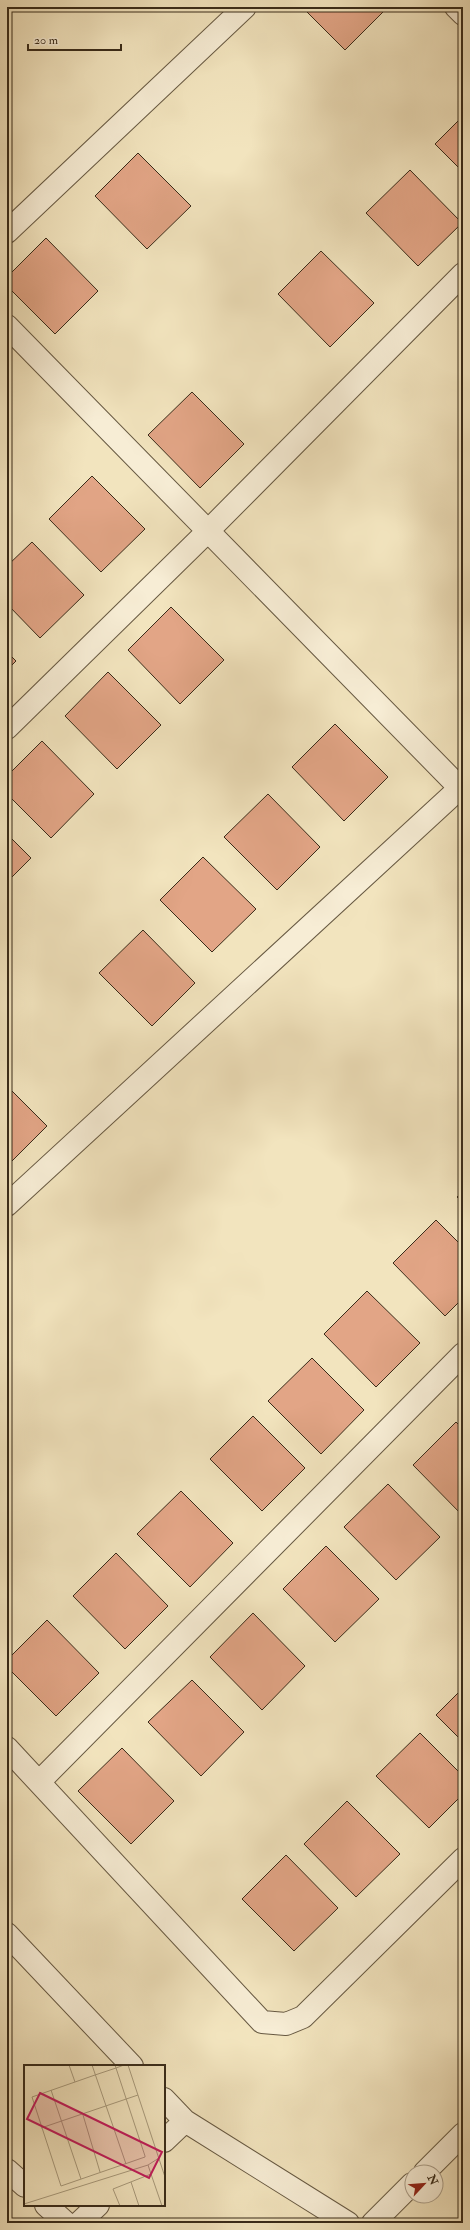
<svg xmlns="http://www.w3.org/2000/svg" width="470" height="2230" font-family="'IM FELL Double Pica',serif">
<rect width="100%" height="100%" fill="#f2e4be"/>
<filter id="stains"><feTurbulence type="fractalNoise" baseFrequency=".005" numOctaves="4"/><feColorMatrix values="0 0 0 0 .2 0 0 0 0 .09 0 0 0 0 .02 0 0 0 .5 -.17"/></filter>
<radialGradient id="worn" r=".72"><stop offset=".6" stop-color="#630" stop-opacity="0"/><stop offset="1" stop-color="#630" stop-opacity=".3"/></radialGradient>
<path fill="#e2a586" stroke="#392b19" d="M302,7H388L345,50Z
M463,116V172L435,144Z
M138,153L191,206L147,249L95,196Z
M410,170L462,223L418,266L366,213Z
M46,238L98,291L55,334L7,286V277Z
M321,251L374,303L330,347L278,294Z
M192,392L244,444L200,488L148,435Z
M92,476L145,529L101,572L49,519Z
M32,542L84,595L40,638L7,604V566Z
M171,607L224,660L180,704L128,650Z
M7,652L16,661L7,670Z
M108,672L161,725L117,769L65,716Z
M335,724L388,777L344,821L292,767Z
M42,741L94,794L51,838L7,794V776Z
M268,794L320,847L277,890L224,837Z
M7,834L31,858L7,882Z
M203,857L256,909L212,952L160,900Z
M143,930L195,983L152,1026L99,973Z
M7,1086L47,1126L7,1166Z
M463,1191V1203L457,1197Z
M436,1220L463,1247V1298L445,1316L393,1263Z
M367,1291L420,1343L376,1387L324,1334Z
M312,1358L364,1410L321,1454L268,1401Z
M253,1416L305,1468L262,1511L210,1459Z
M456,1422L463,1429V1516L413,1465Z
M388,1484L440,1537L396,1580L344,1527Z
M181,1491L233,1543L190,1587L137,1534Z
M326,1546L379,1599L335,1642L283,1589Z
M116,1553L168,1606L125,1649L73,1596Z
M253,1613L305,1666L262,1710L210,1657Z
M47,1620L99,1673L56,1716L7,1667V1660Z
M192,1680L244,1732L201,1776L148,1722Z
M463,1688V1742L436,1715Z
M420,1733L463,1776V1794L429,1828L376,1776Z
M122,1748L174,1801L131,1844L78,1791Z
M347,1801L400,1854L356,1897L304,1844Z
M286,1855L338,1908L294,1951L242,1899Z"/>
<g fill="none" stroke-linecap="round" stroke-linejoin="round">
<defs>
<path id="minor" d="M456,7L463,14
M7,232L245,7
M7,326L463,791
M7,728L208,531L463,274
M7,1205L460,788
M7,1748L262,2022L286,2024L303,2017L463,1859
M39,1782L463,1354
M7,1934L132,2066
M164,2099L185,2121L348,2223
M164,2141L185,2121
M7,2170L25,2186
M425,2172L463,2134
M46,2205L66,2223
M79,2223L98,2205
M373,2223L412,2184"/>
</defs>
<use href="#minor" stroke="#675942" stroke-width="24"/>
<use href="#minor" stroke="#f7edd5" stroke-width="22"/>
</g>
<g transform="translate(24 2065)">
<rect width="141" height="141" fill="#f2e4be"/>
<path fill="none" stroke="#a89a7c" stroke-width="1" d="M45,0L51,17M68,0L102,99M91,0L92,3L121,91V92L37,121L8,32L51,17L71,10L92,3L100,0M104,0L141,112M27,25L57,114M59,50L76,107M17,63L114,30M127,109L138,141M107,117L115,141M0,139L124,100L135,93M96,141L89,124L127,109L124,100"/>
<path fill="#c2185b" fill-opacity="0.15" stroke="#c2185b" stroke-width="2" d="M16,28L138,87L125,113L3,54Z"/>
<rect width="141" height="141" fill="none" stroke="#392b19" stroke-width="2"/>
</g>
<rect width="470" height="2230" fill="none" stroke="#f2e4be" stroke-width="24"/>
<rect x="8" y="8" width="454" height="2214" fill="none" stroke="#392b19" stroke-width="2"/>
<rect x="12" y="12" width="446" height="2206" fill="none" stroke="#392b19"/>
<g transform="translate(424 2184) rotate(64)"><circle r="19" fill="#f7edd5" stroke="#ab9f8a"/>
<path d="M0-3L7 15L0 10L-7 15Z" fill="#8f2418"/>
<text y="-6" font-size="11" font-weight="bold" text-anchor="middle" fill="#392b19">N</text>
</g>
<path d="M28 44v6h93v-6" fill="none" stroke="#392b19" stroke-width="2"/>
<text x="34" y="44" font-size="12" fill="#392b19" stroke="#f7edd5" stroke-width="3" paint-order="stroke">20 m</text>
<rect width="100%" height="100%" filter="url(#stains)"/>
<rect width="100%" height="100%" fill="url(#worn)"/>
</svg>
